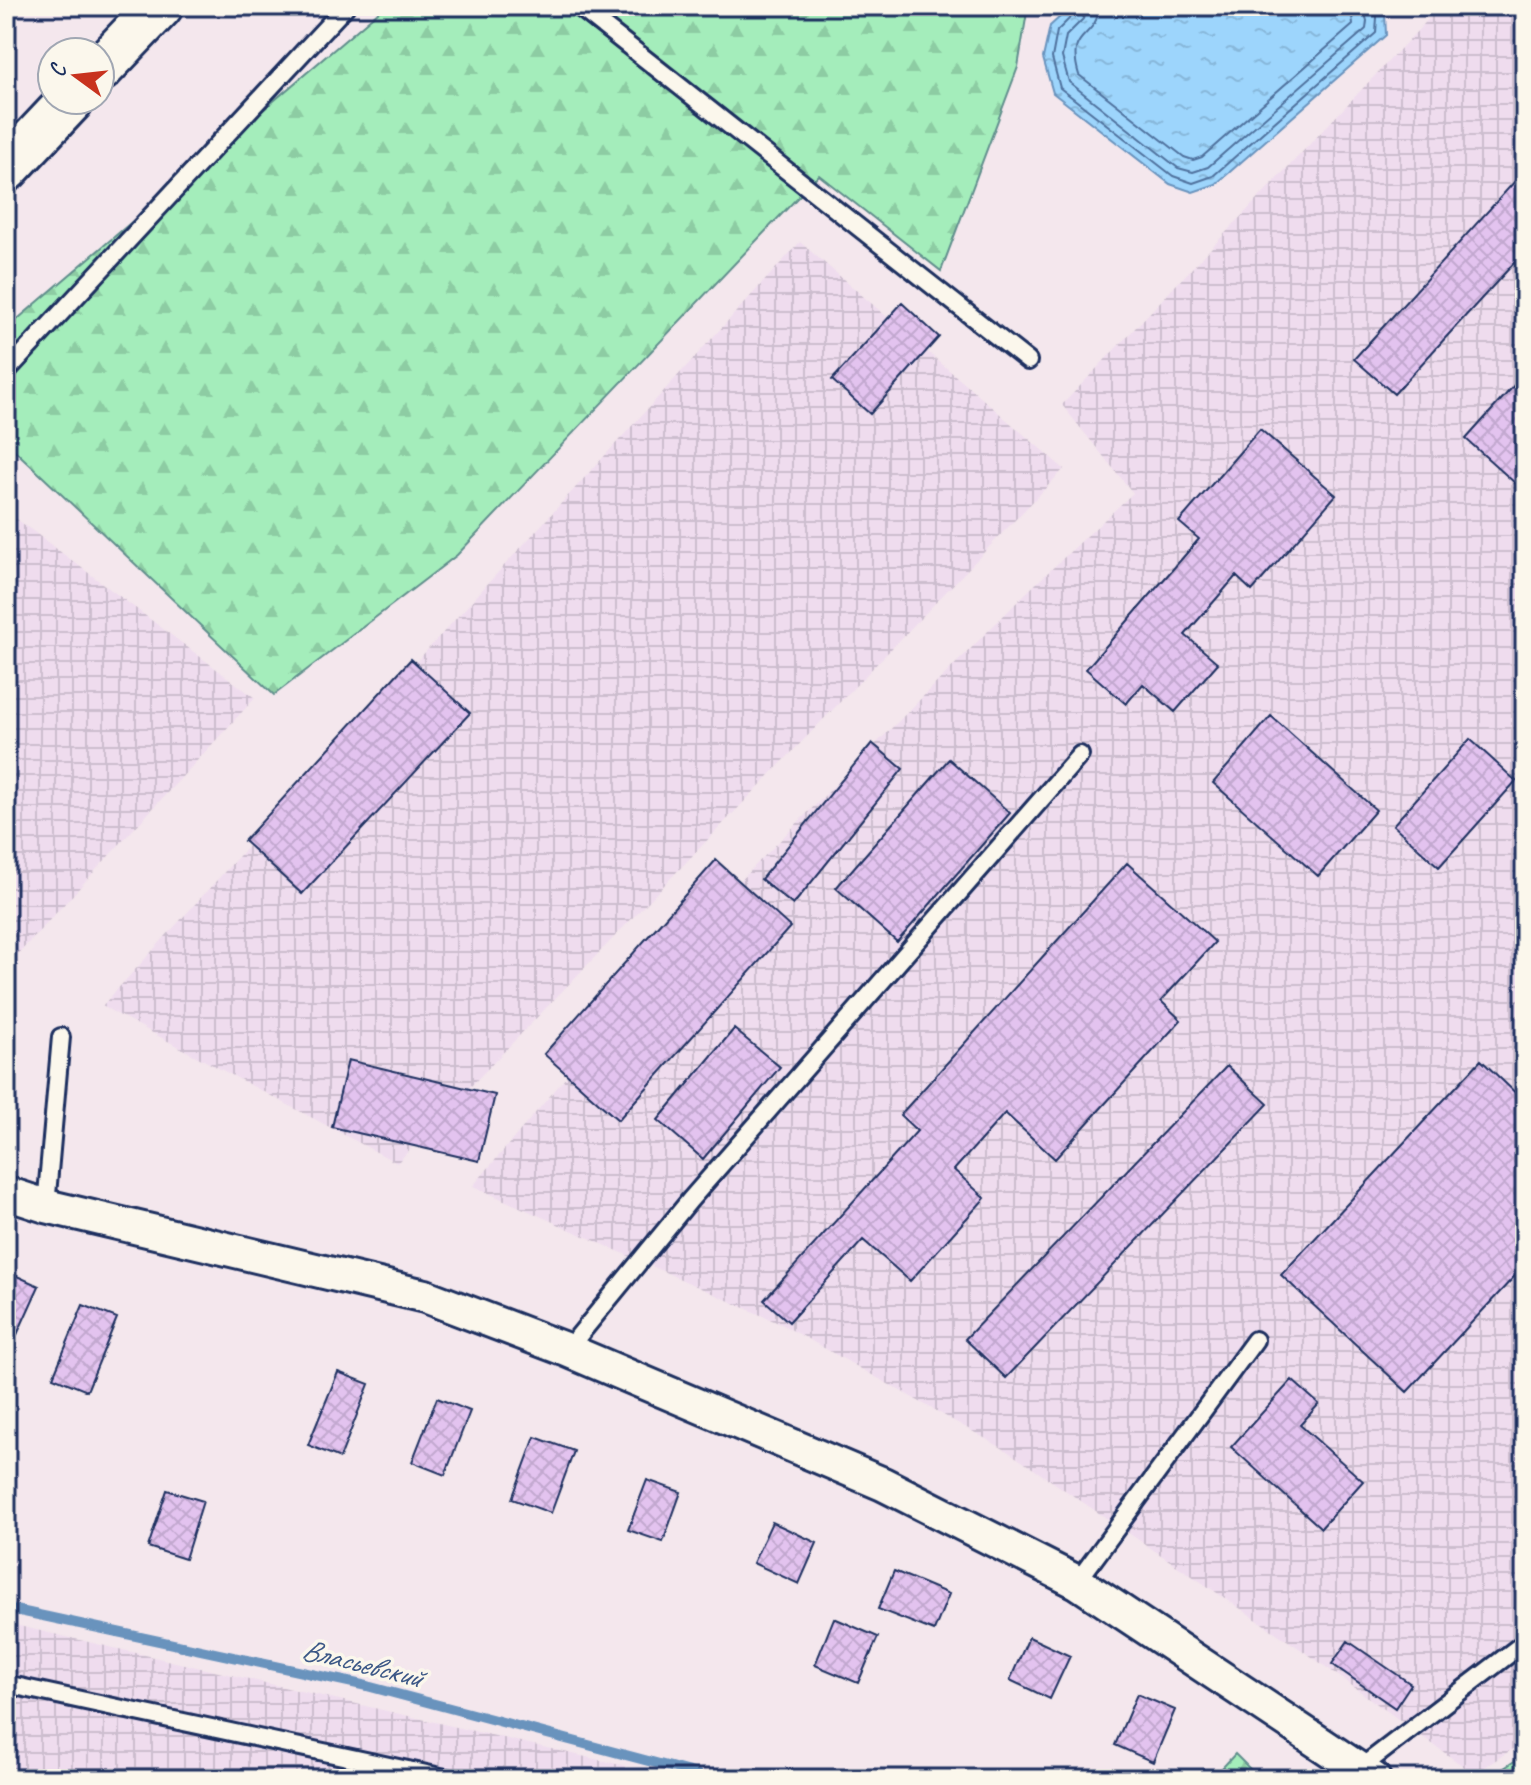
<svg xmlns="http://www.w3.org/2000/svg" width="1531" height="1785" font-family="Caveat,sans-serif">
<defs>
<pattern id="industrial-grid" width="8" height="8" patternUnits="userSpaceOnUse" patternTransform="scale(2)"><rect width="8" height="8" fill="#efdcee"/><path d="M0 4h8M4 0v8" fill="none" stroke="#ccbdce"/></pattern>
<pattern id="forest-firs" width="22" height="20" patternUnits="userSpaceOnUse" patternTransform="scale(2)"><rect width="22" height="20" fill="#a4edbb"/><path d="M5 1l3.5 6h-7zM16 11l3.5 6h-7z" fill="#8dcca3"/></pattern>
<pattern id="park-dots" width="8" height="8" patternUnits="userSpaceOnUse" patternTransform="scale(2)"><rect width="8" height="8" fill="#a4edbb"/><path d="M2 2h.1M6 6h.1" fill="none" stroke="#8dcca3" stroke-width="1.8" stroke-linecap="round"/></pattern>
<pattern id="water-ripples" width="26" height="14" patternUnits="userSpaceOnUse" patternTransform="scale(2)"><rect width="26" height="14" fill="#9dd5fc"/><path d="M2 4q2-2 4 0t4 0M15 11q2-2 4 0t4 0" fill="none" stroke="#87b7da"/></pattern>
<pattern id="building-cross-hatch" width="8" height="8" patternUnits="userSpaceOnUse" patternTransform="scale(2)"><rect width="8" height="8" fill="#e3c3ef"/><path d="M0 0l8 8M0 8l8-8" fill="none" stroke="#c2a8cf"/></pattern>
</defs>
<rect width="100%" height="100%" fill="#f4e7ed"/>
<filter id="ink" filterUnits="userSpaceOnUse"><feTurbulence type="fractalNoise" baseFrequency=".0125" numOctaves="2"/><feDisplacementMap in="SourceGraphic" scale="16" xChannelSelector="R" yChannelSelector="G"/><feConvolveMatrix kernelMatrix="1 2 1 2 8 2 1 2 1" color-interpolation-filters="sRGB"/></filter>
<g filter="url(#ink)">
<path fill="url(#industrial-grid)" d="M1441,6H1525V1741L1474,1774L1315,1659L1004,1449L783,1325L473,1186L697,924L1026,593L1133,493L1062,405Z
M800,242L1064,469L397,1163L102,1006Z
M6,511L255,698L6,967Z
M6,1623L625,1766L624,1779H6Z"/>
<path fill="url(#forest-firs)" stroke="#608e8c" stroke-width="2" d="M385,6H1028L1018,67L941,271L819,175L457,555L274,695L6,442V329Z
M1235,1754L1260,1779H1212Z"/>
<path fill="url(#park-dots)" stroke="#608e8c" stroke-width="2" d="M1525,1754V1779L1489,1778Z"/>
<path fill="url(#water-ripples)" stroke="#6993bd" stroke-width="2" d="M1072,6H1379L1385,13L1386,35L1216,184L1193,192L1170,184L1053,93L1043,58L1050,26Z"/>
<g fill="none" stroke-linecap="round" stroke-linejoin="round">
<path stroke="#4f719d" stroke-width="2" d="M1076,6L1074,14L1057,31L1052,58L1060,88L1173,176L1193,183L1213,176L1376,33L1377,17L1373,6
M1087,6L1083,19L1066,36L1062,57L1069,82L1178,168L1193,172L1208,167L1366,29L1367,21L1363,6
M1099,6C1097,42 1065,28 1079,75L1184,157L1193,160L1202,157L1353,25L1351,6"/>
<path stroke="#6993bd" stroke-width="10" d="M6,1608L367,1686L697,1774L703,1779"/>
</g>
<path fill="url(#building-cross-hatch)" stroke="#1b2f5e" stroke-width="2" d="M1525,170V251L1394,394L1354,359Z
M902,303L939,337L870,414L832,380Z
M1518,381L1525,387V492L1466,439Z
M1260,429L1336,495L1252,591L1236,576L1185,635L1218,663L1175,712L1143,684L1126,704L1086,669L1199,539L1179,522Z
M411,659L470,713L302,894L244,841Z
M1271,716L1376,810L1318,876L1213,783Z
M1470,739L1516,781L1439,867L1393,825Z
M872,743L903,769L793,905L761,879Z
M949,759L1010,813L897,942L836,888Z
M716,860L790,927L618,1120L544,1054Z
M1127,863L1215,942L1161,1001L1181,1020L1055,1159L1005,1113L954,1170L985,1198L910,1281L863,1240L789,1322L764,1300L917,1131L900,1115Z
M734,1029L780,1067L703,1159L658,1120Z
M348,1060L495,1095L479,1161L332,1127Z
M1481,1060L1525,1102V1265L1407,1392L1281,1275Z
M1227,1066L1268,1104L1006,1378L965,1339Z
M6,1271L39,1286L6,1359Z
M83,1305L117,1318L87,1391L53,1377Z
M338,1372L369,1384L340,1458L308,1445Z
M1292,1380L1319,1404L1300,1425L1363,1481L1321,1528L1231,1447Z
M437,1398L470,1411L445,1475L412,1462Z
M535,1437L574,1451L551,1513L512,1499Z
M647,1480L681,1492L663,1542L628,1530Z
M167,1490L203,1501L185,1559L148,1547Z
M772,1522L817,1543L799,1584L753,1563Z
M894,1571L949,1594L934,1631L878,1609Z
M834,1618L878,1637L858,1683L815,1665Z
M1029,1637L1070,1656L1050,1699L1010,1680Z
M1348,1641L1411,1684L1395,1708L1332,1664Z
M1137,1694L1175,1710L1153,1762L1115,1745Z"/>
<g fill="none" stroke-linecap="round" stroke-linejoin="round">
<defs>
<path id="service" d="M578,6L1028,361
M6,372L346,6
M46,1206L61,1037
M567,1350L690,1200L1080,755
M1077,1582L1255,1340
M6,1684L450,1779
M1359,1769L1525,1642"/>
<path id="minor" d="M6,1193L46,1206L425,1296L567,1350L883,1484L1077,1582L1374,1779"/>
<path id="primary" d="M100,69L160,6
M6,169L71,100"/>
</defs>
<use href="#service" stroke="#1b2f5e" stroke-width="22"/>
<use href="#minor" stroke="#1b2f5e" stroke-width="38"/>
<use href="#primary" stroke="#1b2f5e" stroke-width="50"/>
<use href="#service" stroke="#fbf7ec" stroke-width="16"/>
<use href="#minor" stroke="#fbf7ec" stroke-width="32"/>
<use href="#primary" stroke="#fbf7ec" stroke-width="44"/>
</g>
</g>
<g text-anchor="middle" stroke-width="7" stroke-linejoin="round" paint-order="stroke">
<g font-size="30" font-style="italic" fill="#3c5886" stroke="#fbf7ec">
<text transform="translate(362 1663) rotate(14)" y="10">Власьевский</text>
</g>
</g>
<rect width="1531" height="1785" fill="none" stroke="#fbf7ec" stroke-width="32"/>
<rect x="16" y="16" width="1499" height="1753" fill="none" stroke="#1b2f5e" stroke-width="3" filter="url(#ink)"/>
<g transform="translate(76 76) rotate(285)"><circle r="38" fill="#fbf7ec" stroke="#a1a7b3" stroke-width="2"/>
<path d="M0-6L14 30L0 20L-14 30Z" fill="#c8321e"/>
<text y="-12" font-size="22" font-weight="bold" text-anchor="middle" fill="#1b2f5e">С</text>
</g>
</svg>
